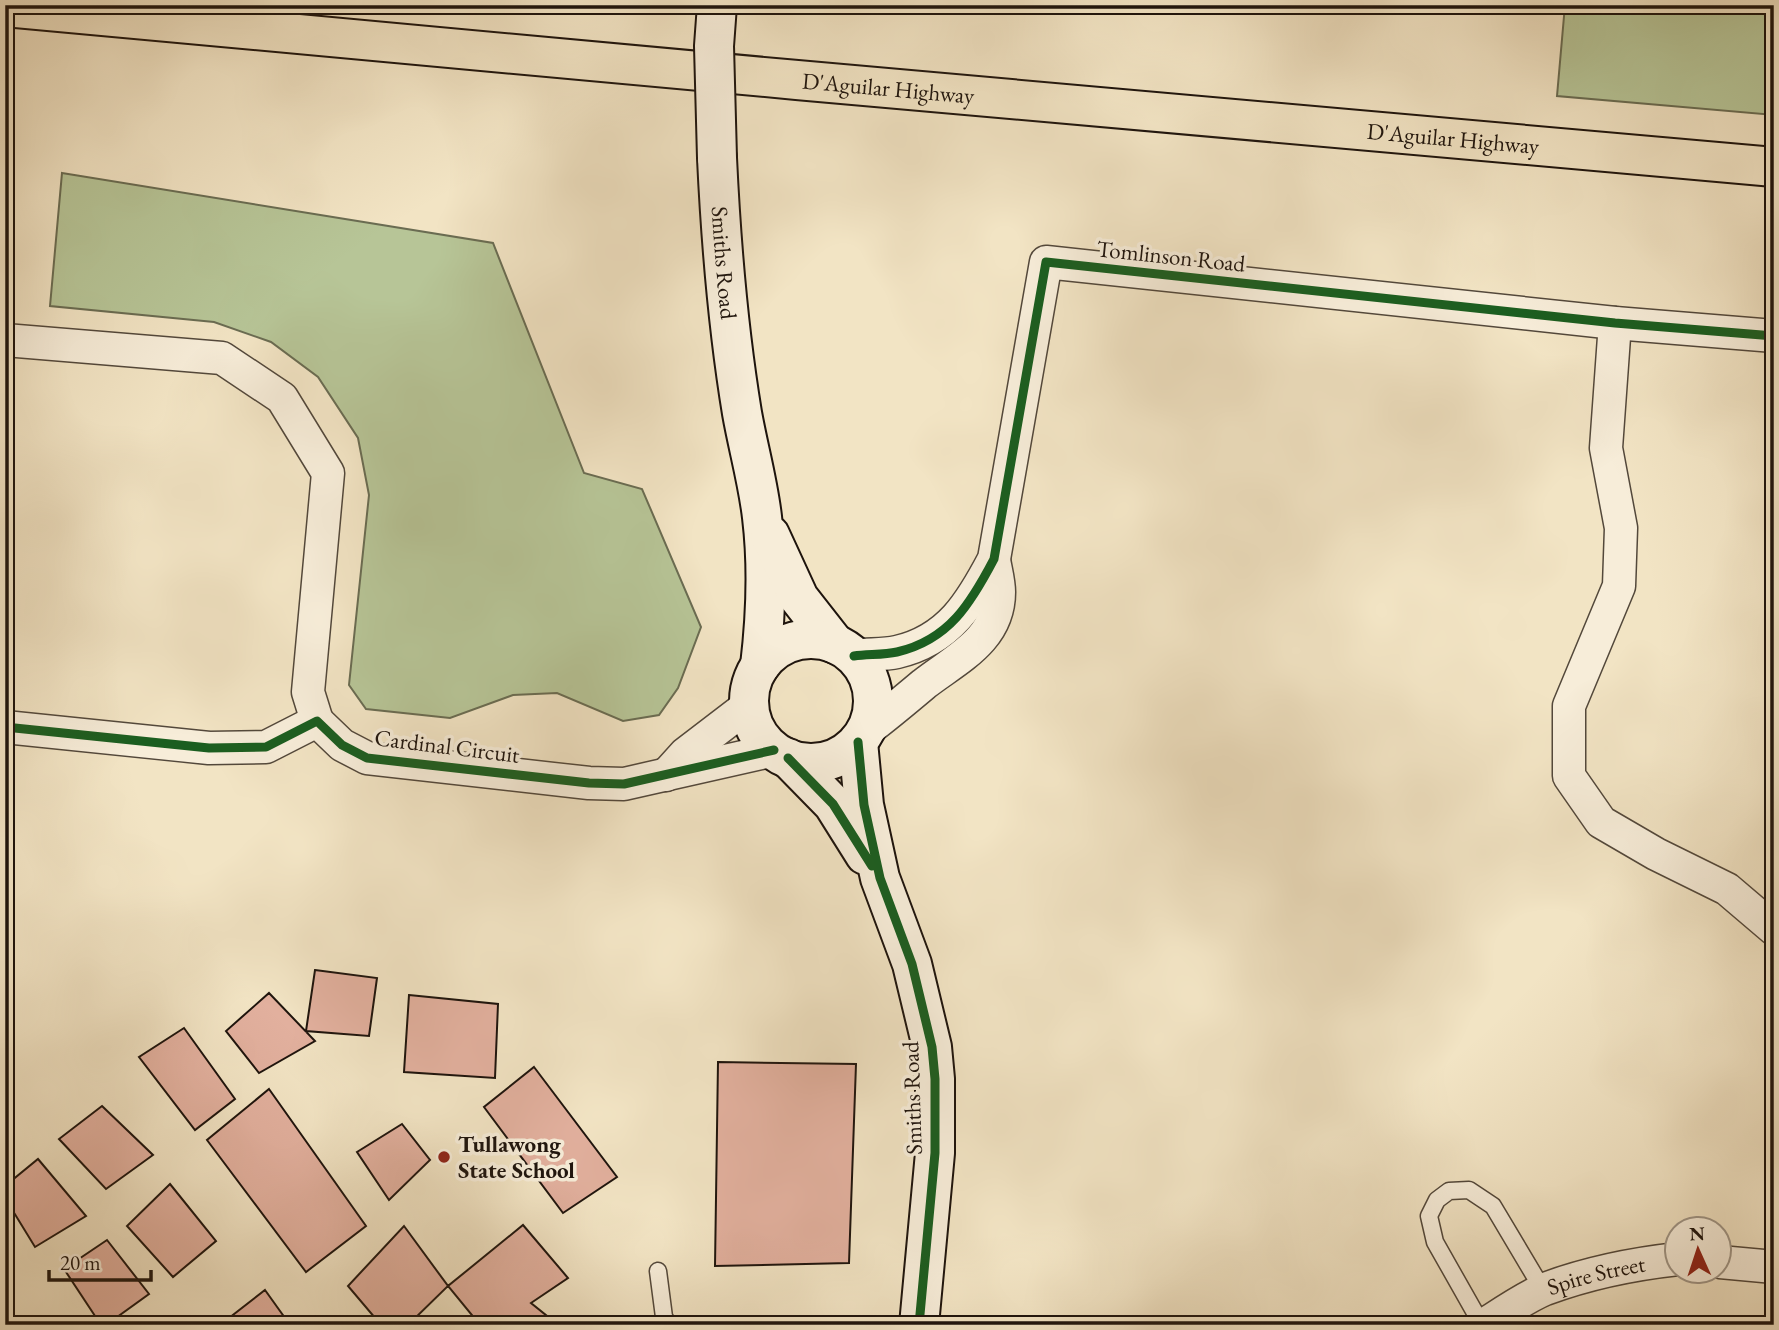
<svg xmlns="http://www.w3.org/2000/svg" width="1779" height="1330" font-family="'EB Garamond',serif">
<rect width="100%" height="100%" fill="#f2e4c4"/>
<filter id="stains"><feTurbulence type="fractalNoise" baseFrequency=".00286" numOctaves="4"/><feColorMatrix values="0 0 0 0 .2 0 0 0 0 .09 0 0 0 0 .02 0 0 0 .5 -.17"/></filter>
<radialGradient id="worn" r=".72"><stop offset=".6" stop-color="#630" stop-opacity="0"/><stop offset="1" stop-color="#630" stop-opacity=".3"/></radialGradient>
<path fill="#b7c597" stroke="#6a6c52" stroke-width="2" d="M1565,5H1774V115L1557,96Z
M62,173L493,243L584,473L642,489L701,627L678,688L659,715L623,721L557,693L513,695L450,718L366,709L349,685L369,495L358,438L318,377L271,342L214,322L50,306Z"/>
<path fill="#e2b09e" stroke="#1e140d" stroke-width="2" d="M315,970L377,978L369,1036L306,1031Z
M269,993L315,1041L259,1073L226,1031Z
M409,995L498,1004L495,1078L404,1072Z
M184,1028L235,1099L195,1130L139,1057Z
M718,1062L856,1064L849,1263L715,1266Z
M534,1067L617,1177L563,1213L484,1107Z
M269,1089L366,1226L306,1272L207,1140Z
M102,1106L153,1155L106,1189L59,1139Z
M402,1124L430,1160L389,1200L357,1152Z
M38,1159L86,1216L35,1247L5,1198V1186Z
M170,1184L216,1241L173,1277L127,1226Z
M523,1225L568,1278L531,1303L552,1320L544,1325H480L448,1286Z
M404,1226L448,1286L408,1325H381L348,1286Z
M107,1240L149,1294L106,1325H101L64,1269Z
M265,1290L290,1325H220Z"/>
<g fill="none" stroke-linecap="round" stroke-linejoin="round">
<defs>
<path id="service" d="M658,1271L664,1317L669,1325
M1482,1325L1435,1242L1429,1216L1437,1200L1449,1191L1469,1190L1493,1206L1543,1290"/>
<g id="minor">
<path d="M1615,323L1606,448L1621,528L1619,586L1569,706V776L1601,822L1656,854L1727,889L1774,929"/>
<path d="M5,340L222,358L282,398L328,473L308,692L317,721"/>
<path d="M854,656C867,654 883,655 897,652C949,640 971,603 994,559L1046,262L1615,323L1774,336"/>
<path d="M5,727L209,748L266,747L317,721L342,745L367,758L589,783L624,784L774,750"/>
<path d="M866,731C886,716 905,700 924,684C956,659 999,640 999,592C999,582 996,571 994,560"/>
<path d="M666,775L685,754L749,705"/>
<path d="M1720,1262L1774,1267"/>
<path id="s1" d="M1484,1325C1504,1312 1524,1298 1545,1289C1588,1273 1632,1264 1678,1259"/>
</g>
<g id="secondary">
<path id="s2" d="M717,158C721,243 728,328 742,413C748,447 758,482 762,517C768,567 766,616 760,666"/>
<path d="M770,535L799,598L835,644"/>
<circle cx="811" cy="701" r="62"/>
<path d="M858,742L864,805L880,878L912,964L932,1047L935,1079V1153L919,1325"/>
<path d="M788,758L833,804L865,855"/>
</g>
<g id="trunk">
<path id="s3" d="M5,7L797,80L1774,167"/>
</g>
</defs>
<use href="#service" stroke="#53483b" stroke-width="19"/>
<use href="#minor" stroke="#53483b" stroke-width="35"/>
<use href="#secondary" stroke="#1e140d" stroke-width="42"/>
<use href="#trunk" stroke="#1e140d" stroke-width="42"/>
<use href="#service" stroke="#f7edd9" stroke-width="16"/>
<use href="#minor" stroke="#f7edd9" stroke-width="32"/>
<use href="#secondary" stroke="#f7edd9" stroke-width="38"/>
<use href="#trunk" stroke="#f2e4c4" stroke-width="38"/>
<defs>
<path id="secondary-bridge" d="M717,5L714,46L717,158"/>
</defs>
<use href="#secondary-bridge" stroke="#1e140d" stroke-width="42" stroke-linecap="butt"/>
<use href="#secondary-bridge" stroke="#f7edd9" stroke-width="38"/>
<defs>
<path id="cycleway" d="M854,656C867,654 883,655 897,652C949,640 971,603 994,559L1046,262L1615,323L1774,336
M5,727L209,748L266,747L317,721L342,745L367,758L589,783L624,784L774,750
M858,742L864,805L880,878L912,964L932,1047L935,1079V1153L919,1325
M788,758L833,804L872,866"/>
</defs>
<use href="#cycleway" stroke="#f7edd9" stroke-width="13"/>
<use href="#cycleway" stroke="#1b5e20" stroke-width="9"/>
</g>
<circle fill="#8f2418" stroke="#f7edd9" stroke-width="2.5" cx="444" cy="1157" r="7"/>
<g text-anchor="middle" stroke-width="7" stroke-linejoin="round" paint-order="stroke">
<g font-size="23" fill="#1e140d" stroke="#f7edd9">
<text dy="8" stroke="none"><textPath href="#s3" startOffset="887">D'Aguilar Highway</textPath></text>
<text dy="8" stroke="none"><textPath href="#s3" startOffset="1454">D'Aguilar Highway</textPath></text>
<text transform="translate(1171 256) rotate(6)" y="8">Tomlinson Road</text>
<text dy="8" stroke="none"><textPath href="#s2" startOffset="105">Smiths Road</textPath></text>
<text transform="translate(447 746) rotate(7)" y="8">Cardinal Circuit</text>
<text transform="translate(912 1098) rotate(-92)" y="8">Smiths Road</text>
<text dy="8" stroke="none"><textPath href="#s1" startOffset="124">Spire Street</textPath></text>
</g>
<g font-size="23" font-weight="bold" fill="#1e140d" stroke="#f7edd9" text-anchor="start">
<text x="458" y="1152">Tullawong<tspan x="458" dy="26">State School</tspan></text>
</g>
</g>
<rect width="1779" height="1330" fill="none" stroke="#f2e4c4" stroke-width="28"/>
<rect x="7" y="7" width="1765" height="1316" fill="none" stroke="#1e140d" stroke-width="3.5"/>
<rect x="14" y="14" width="1751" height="1302" fill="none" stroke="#1e140d" stroke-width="2"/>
<g transform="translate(1698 1250) rotate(357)"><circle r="33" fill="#f7edd9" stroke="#a09687" stroke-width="2"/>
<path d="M0-5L12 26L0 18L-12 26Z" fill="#8f2418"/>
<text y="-10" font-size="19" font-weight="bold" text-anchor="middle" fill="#1e140d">N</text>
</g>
<path d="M49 1270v10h102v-10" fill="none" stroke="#1e140d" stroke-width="3.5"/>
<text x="60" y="1270" font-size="21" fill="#1e140d" stroke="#f7edd9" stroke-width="5" paint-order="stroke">20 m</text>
<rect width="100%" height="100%" filter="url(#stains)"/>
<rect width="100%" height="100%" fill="url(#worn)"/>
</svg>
